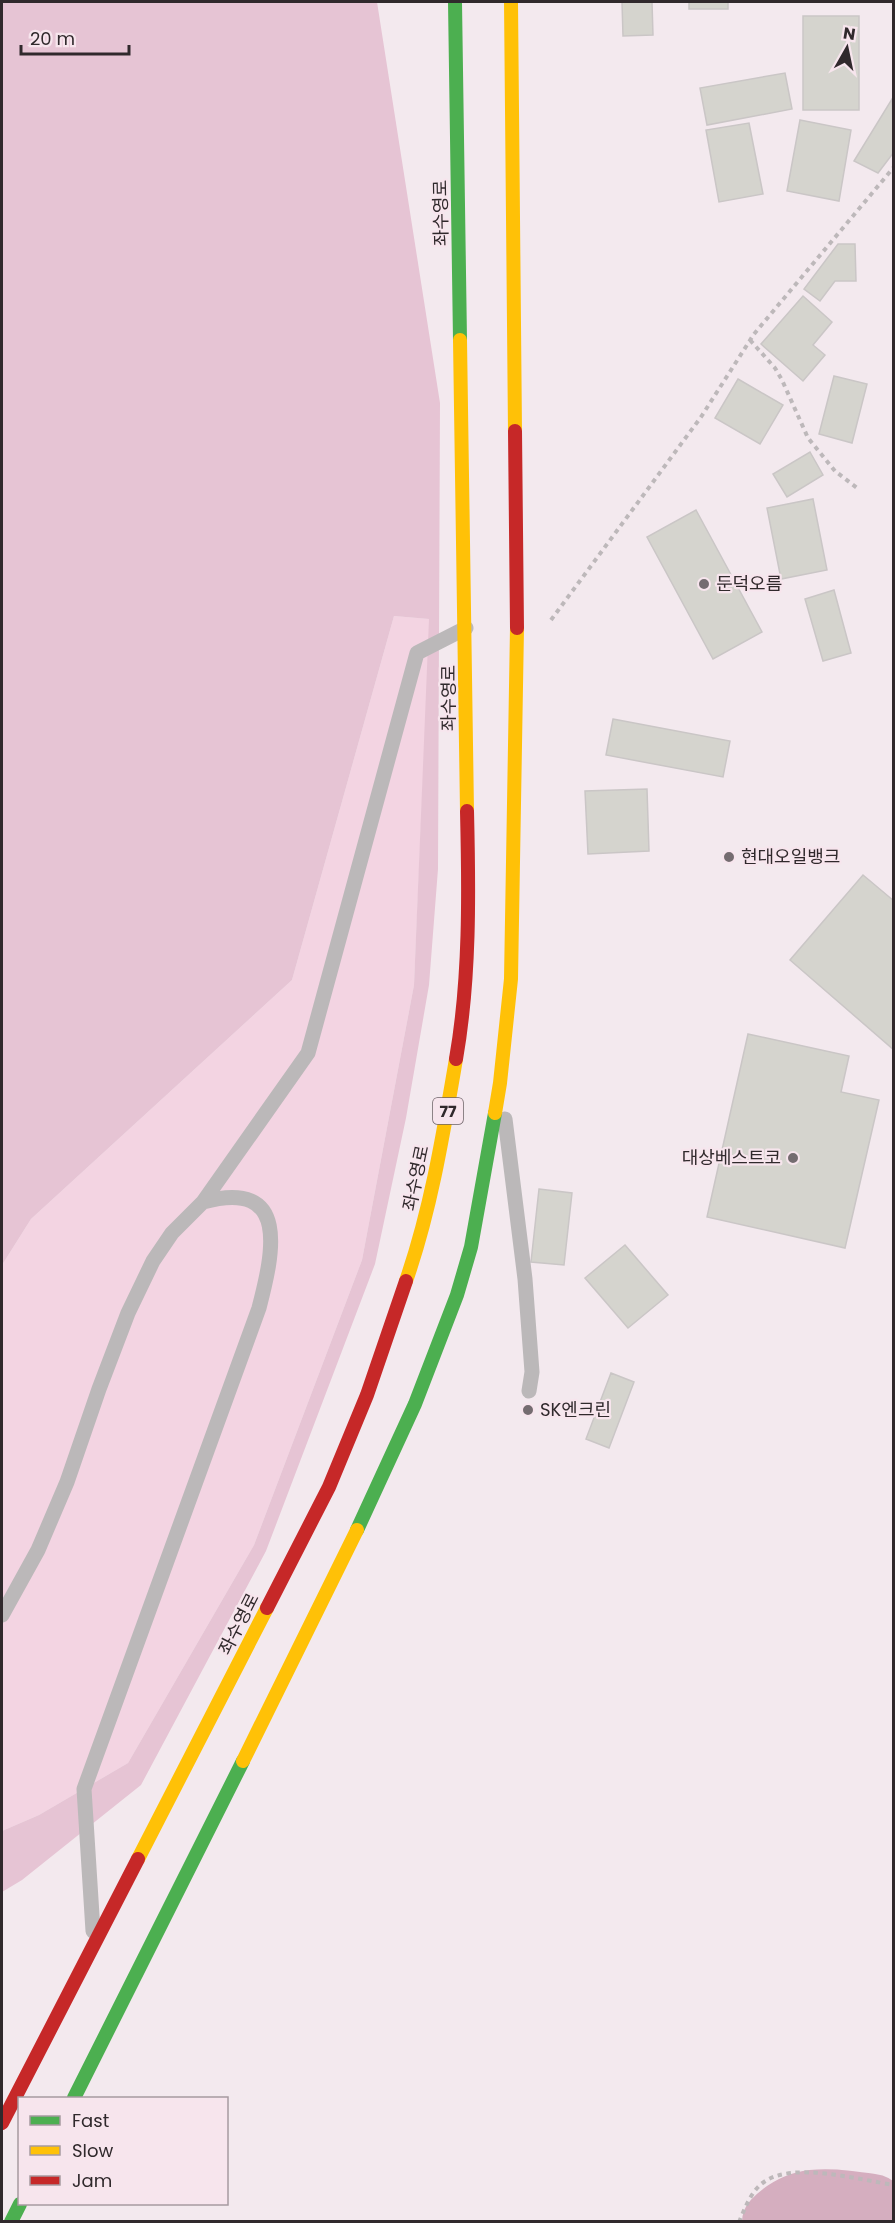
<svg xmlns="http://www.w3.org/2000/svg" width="895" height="2223" font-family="Poppins,'Noto Sans KR',sans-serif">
<rect width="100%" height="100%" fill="#f3e9ee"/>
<path fill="#f3d4e2" d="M394,616L430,619L414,985L362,1260L254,1545L128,1763L39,1815L2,1831V1265L31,1219L292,980Z"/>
<path fill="#e6c4d4" d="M2,2H377L440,403L438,869L429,985L406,1118L375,1264L266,1551L141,1785L22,1880L2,1892V1831L39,1815L128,1763L254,1545L362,1260L414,985L429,619L394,616L292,980L31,1219L2,1265Z"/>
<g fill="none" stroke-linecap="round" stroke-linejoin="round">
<path stroke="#d5aebf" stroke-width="10" d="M873,2206L894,2207"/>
<path stroke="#d5aebf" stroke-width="64" d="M774,2222C803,2192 836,2202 873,2206"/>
</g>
<path fill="#d5d4ce" stroke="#cac6c6" stroke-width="1.5" d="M622,2H652L653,35L623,36Z
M689,2H728V9H689Z
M803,16H859V110H803Z
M785,73L792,109L707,125L700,88Z
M892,99L894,152L878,173L854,161Z
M800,120L851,130L839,201L787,191Z
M749,123L763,194L719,202L706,130Z
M838,244H855L856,281H835L820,301L804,289Z
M803,296L832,322L813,345L825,355L803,381L761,344Z
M834,376L867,384L852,443L819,434Z
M738,379L783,405L760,444L715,418Z
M810,452L823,475L787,497L773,474Z
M813,499L827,570L781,579L767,508Z
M696,510L762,632L713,659L647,537Z
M834,590L851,653L823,661L805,599Z
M613,719L730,741L723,777L606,755Z
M647,789L649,851L588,854L585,791Z
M863,875L894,901V1050L790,960Z
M748,1034L849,1056L841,1092L879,1100L845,1248L707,1217Z
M539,1189L572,1193L564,1265L531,1262Z
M625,1245L668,1295L628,1328L585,1278Z
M611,1373L634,1382L609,1448L586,1439Z"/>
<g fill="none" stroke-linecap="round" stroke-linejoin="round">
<path stroke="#bdb8ba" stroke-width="4" stroke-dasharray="4.5 4.5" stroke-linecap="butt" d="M750,340L775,368L782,380L808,438L835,471L857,488
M551,620L701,417L754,334L894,167
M739,2222C745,2208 751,2191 764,2182C793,2161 860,2180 894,2185"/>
<path stroke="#bbb8b9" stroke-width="15" d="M505,1119L525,1279L532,1372L529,1391
M2,1615L38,1550L67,1482L99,1389L128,1313L153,1261L172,1233L203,1202L308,1053L417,653L466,628
M93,1931L84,1789L259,1308C273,1254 291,1178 203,1202"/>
<path stroke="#4caf50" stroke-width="14" d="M455,2L460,340
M357,1530L415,1404L457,1295L471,1247L495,1113
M74,2098L243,1761
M11,2222L20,2204"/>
<path stroke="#ffc107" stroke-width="14" d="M511,2L515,431
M460,340L467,811
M495,1113L500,1083L511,979L517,628
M406,1281C431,1209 443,1135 456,1059
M243,1761L357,1530
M138,1859L267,1608"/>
<path stroke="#c62828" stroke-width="14" d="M515,431L517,628
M456,1059C470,979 469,893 467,811
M267,1608L329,1487L367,1395L406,1281
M2,2123L138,1859"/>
</g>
<g fill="#746c70" stroke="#f7e5ed" stroke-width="2">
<circle cx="704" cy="584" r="6"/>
<circle cx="729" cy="857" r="6"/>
<circle cx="793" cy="1158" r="6"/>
<circle cx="528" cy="1410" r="6"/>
</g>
<g text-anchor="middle" stroke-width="4.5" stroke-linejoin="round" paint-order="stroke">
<rect fill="#f7e5ed" stroke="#6c6166" stroke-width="1.5" x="433" y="1098" width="30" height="26" rx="4.5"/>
<g font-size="16" font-weight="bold" fill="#30292c">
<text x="448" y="1117">77</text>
</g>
<g font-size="18" fill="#30292c" stroke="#f7e5ed">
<text transform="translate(441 213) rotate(-91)" y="6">좌수영로</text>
<text transform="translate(449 698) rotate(-90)" y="6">좌수영로</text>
<text transform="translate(416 1178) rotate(-78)" y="6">좌수영로</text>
<text transform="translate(239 1624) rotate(-63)" y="6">좌수영로</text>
</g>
<g font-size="18" fill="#30292c" stroke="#f7e5ed" text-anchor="start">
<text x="716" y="590">둔덕오름</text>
<text x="741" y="863">현대오일뱅크</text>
<text x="781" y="1164" text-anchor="end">대상베스트코</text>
<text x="540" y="1416">SK엔크린</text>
</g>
</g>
<rect width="895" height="2223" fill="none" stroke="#30292c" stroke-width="6"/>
<rect x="18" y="2097" width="210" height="108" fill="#f7e5ed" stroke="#a79aa0" stroke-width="1.5"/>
<rect x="30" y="2116" width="30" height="9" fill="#4caf50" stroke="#a79aa0" stroke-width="1.5"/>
<text x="72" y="2127" font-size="18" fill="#30292c">Fast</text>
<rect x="30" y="2146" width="30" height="9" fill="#ffc107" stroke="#a79aa0" stroke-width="1.5"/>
<text x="72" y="2157" font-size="18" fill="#30292c">Slow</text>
<rect x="30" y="2176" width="30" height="9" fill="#c62828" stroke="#a79aa0" stroke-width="1.5"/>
<text x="72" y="2187" font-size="18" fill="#30292c">Jam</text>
<g transform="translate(847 48) rotate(9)" stroke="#f7e5ed" stroke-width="4.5" paint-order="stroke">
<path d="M0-4.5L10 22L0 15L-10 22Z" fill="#30292c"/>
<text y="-9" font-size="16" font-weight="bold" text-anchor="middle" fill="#30292c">N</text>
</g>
<path d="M21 45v9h108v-9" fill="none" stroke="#30292c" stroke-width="3"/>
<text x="30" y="45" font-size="18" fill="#30292c" stroke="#f7e5ed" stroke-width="4.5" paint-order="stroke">20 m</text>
</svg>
